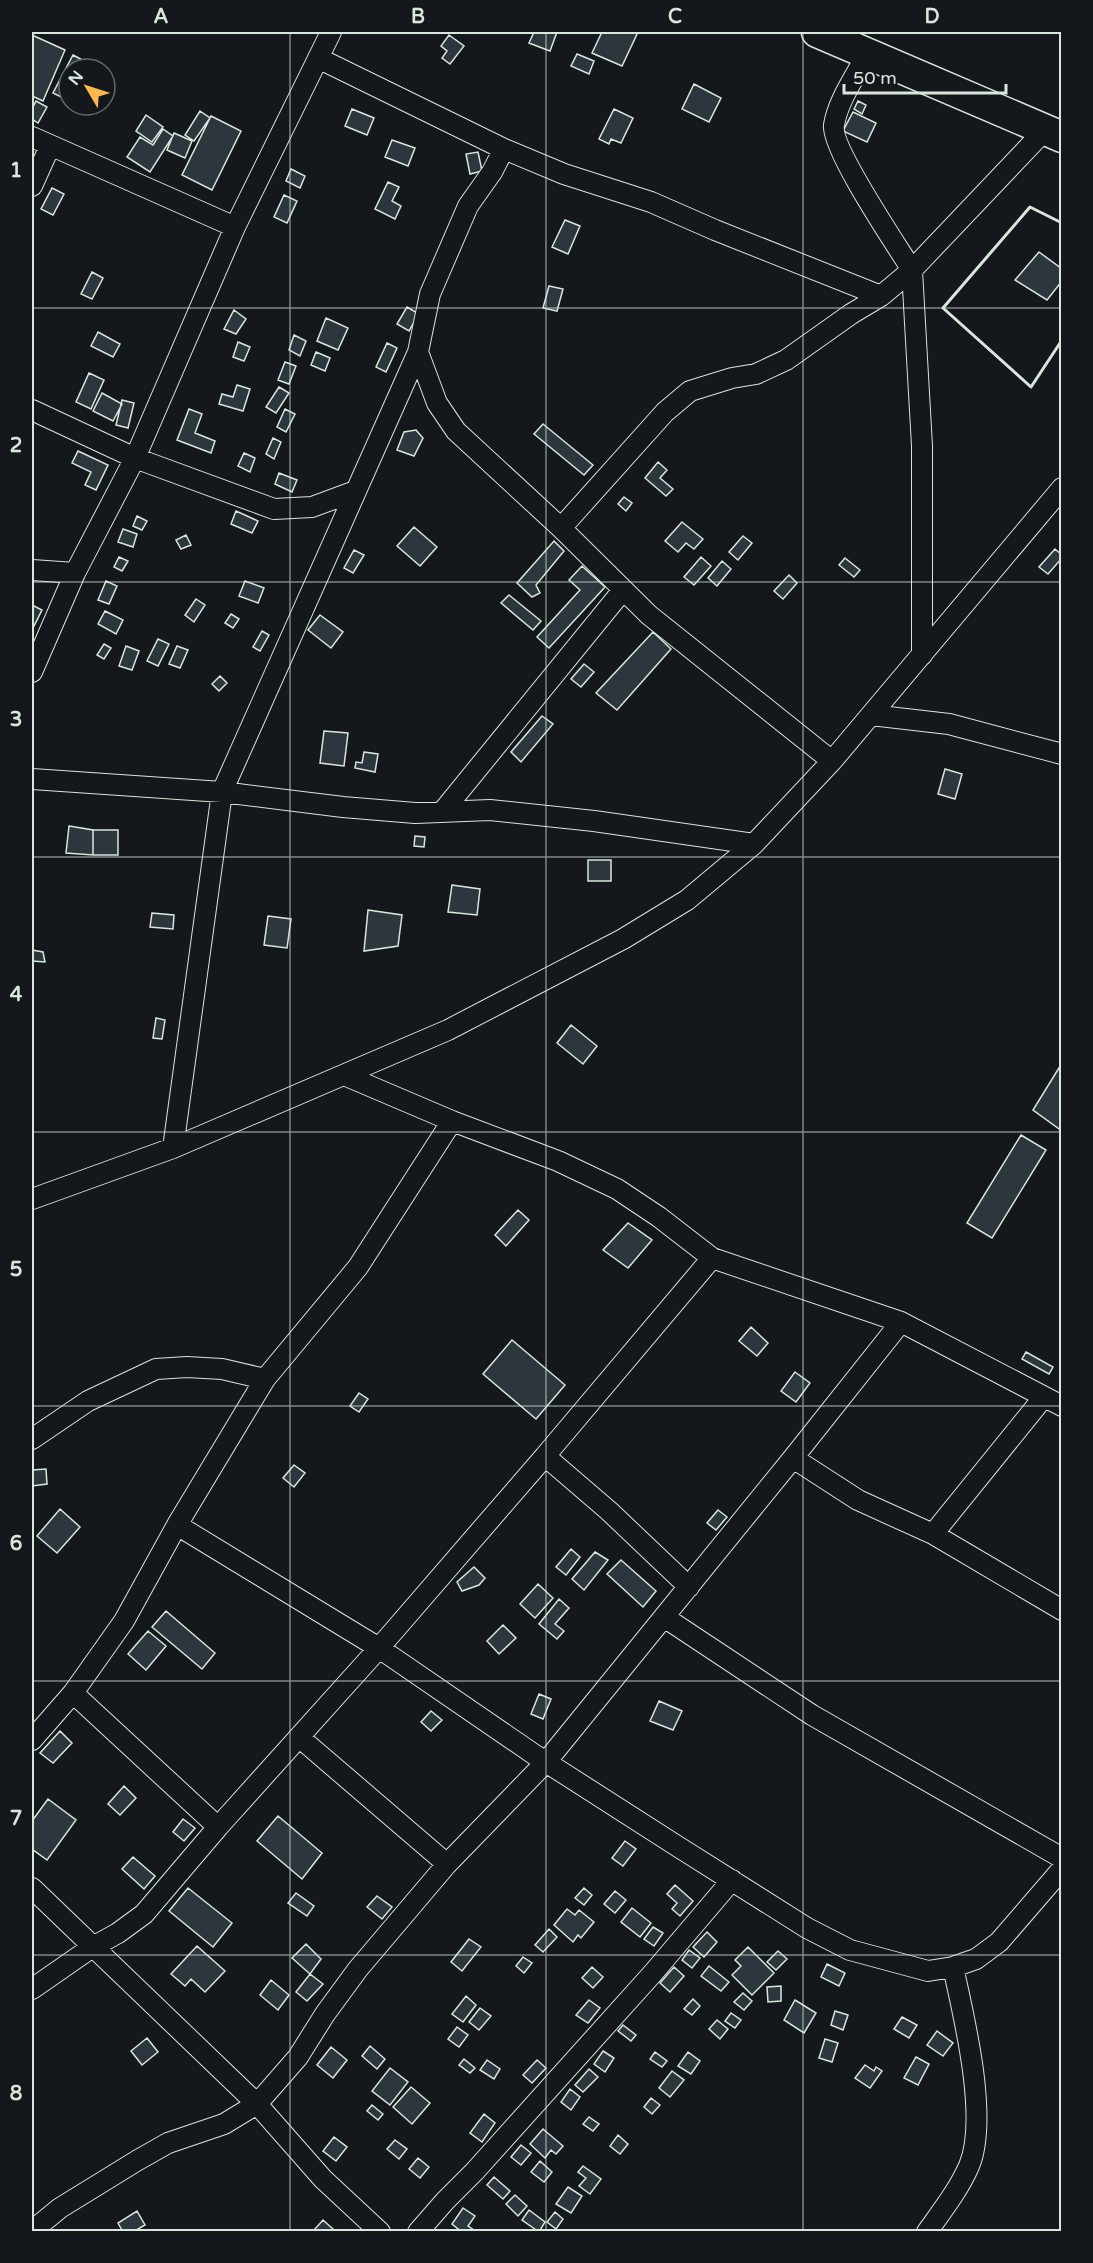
<svg xmlns="http://www.w3.org/2000/svg" width="1093" height="2263" font-family="'Varela Round',sans-serif">
<rect width="100%" height="100%" fill="#14181c"/>
<path fill="#2c363c" stroke="#d8e6dc" stroke-width="1.5" d="M534,32H557L550,51L529,43Z
M602,32H638L622,66L592,53Z
M32,35L65,50L43,101L32,96Z
M449,35L464,46L450,64L442,58L447,51L441,46Z
M577,54L594,61L589,74L571,66Z
M73,55L99,69H69V101L53,93Z
M694,84L721,98L709,122L682,109Z
M36,101L47,107L38,123L32,119V109Z
M858,101L866,105L862,114L854,109Z
M352,109L374,118L367,135L345,126Z
M614,109L633,118L621,143L611,139L609,144L599,139Z
M200,111L210,118L194,141L185,135Z
M853,112L876,123L867,142L843,131Z
M146,115L163,127L152,142L136,131Z
M211,116L241,131L212,190L182,175Z
M163,129L173,136L150,172L127,157L140,137L153,145Z
M174,133L192,141L185,158L167,150Z
M392,140L415,148L408,166L385,157Z
M478,152L482,171L470,174L466,154Z
M291,169L305,176L300,188L286,181Z
M388,182L399,187L392,201L401,206L395,219L375,209Z
M52,188L64,194L53,215L41,209Z
M284,195L297,201L287,223L274,217Z
M565,220L580,226L568,254L552,247Z
M1039,252L1062,269V281L1047,300L1015,280Z
M92,272L103,278L92,299L81,294Z
M549,286L563,289L557,311L543,308Z
M407,307L419,314L409,331L397,324Z
M234,310L246,319L236,334L224,329Z
M326,318L348,328L338,350L317,341Z
M98,332L120,344L113,357L91,346Z
M294,335L306,341L300,356L289,350Z
M238,342L250,347L244,361L233,357Z
M387,343L397,348L386,372L376,367Z
M316,352L330,358L325,371L311,365Z
M285,362L296,366L289,384L278,380Z
M89,373L104,380L91,409L76,402Z
M237,385L250,389L243,411L219,404L222,394L233,397Z
M279,387L289,393L276,413L266,407Z
M102,393L122,404L113,421L93,411Z
M122,400L134,403L128,428L116,425Z
M189,409L202,414L195,433L215,441L211,453L177,440Z
M285,409L295,414L286,432L277,427Z
M543,424L593,465L584,475L534,434Z
M416,430L423,438L414,456L397,450L404,432Z
M273,438L281,442L274,459L266,454Z
M78,451L108,465L96,490L85,485L91,472L72,463Z
M244,453L255,458L250,472L238,466Z
M658,462L667,470L660,478L673,489L666,496L645,478Z
M279,473L297,480L292,492L275,484Z
M624,497L632,503L626,511L618,504Z
M236,511L258,521L252,533L231,524Z
M137,516L147,521L142,530L133,526Z
M682,522L703,539L694,549L686,543L678,552L665,541Z
M414,527L437,547L420,566L397,546Z
M123,529L137,534L133,547L118,542Z
M186,535L191,545L181,549L176,540Z
M743,536L752,543L738,560L729,552Z
M554,541L564,551L536,585L540,593L532,597L517,583Z
M1055,549L1062,555V558L1048,574L1039,567Z
M354,550L364,555L353,573L344,568Z
M119,557L128,561L122,571L114,567Z
M701,557L711,566L694,585L684,577Z
M845,558L860,570L854,577L839,565Z
M722,561L731,569L717,586L708,578Z
M582,566L605,587L549,648L537,637L580,590L569,580Z
M789,575L797,583L783,599L774,591Z
M106,581L117,586L109,604L98,600Z
M245,581L264,588L258,603L239,596Z
M509,595L541,621L533,630L501,603Z
M196,599L205,605L194,622L185,615Z
M32,605L42,610L32,630Z
M105,611L123,620L116,634L98,624Z
M231,614L239,619L233,628L225,623Z
M320,615L343,632L331,648L308,630Z
M262,631L269,635L260,651L253,647Z
M653,632L671,649L617,710L596,693Z
M158,639L169,644L158,666L147,661Z
M104,644L111,648L104,659L97,655Z
M126,646L139,651L132,670L119,666Z
M177,646L188,650L180,668L169,664Z
M584,664L594,672L581,687L571,679Z
M220,676L227,683L219,691L212,684Z
M542,716L553,724L521,762L511,752Z
M324,731L348,733L344,766L320,763Z
M364,752L378,754L375,772L355,768L356,762L362,763Z
M945,769L962,774L955,799L938,794Z
M69,826L93,830V855L66,853Z
M93,830H118V855H93Z
M415,836L425,837L424,847L414,846Z
M588,860H611V881H588Z
M452,885L480,889L477,915L448,912Z
M368,910L402,915L398,946L364,951Z
M152,913L174,915L173,929L150,927Z
M268,916L291,919L287,948L264,945Z
M32,950L43,952L45,962L32,961Z
M156,1018L165,1020L162,1039L153,1038Z
M571,1025L597,1046L583,1064L557,1043Z
M1062,1063V1131L1033,1110Z
M1021,1135L1046,1150L992,1238L967,1223Z
M518,1210L529,1220L506,1246L495,1235Z
M628,1223L652,1240L628,1268L603,1250Z
M751,1327L768,1343L757,1356L739,1341Z
M512,1340L565,1385L536,1419L483,1374Z
M1026,1352L1053,1367L1049,1374L1022,1359Z
M795,1372L810,1383L796,1402L781,1391Z
M359,1393L368,1399L359,1412L350,1406Z
M294,1465L305,1473L294,1487L283,1478Z
M46,1469L47,1484L32,1486V1470Z
M60,1509L80,1527L57,1553L37,1536Z
M718,1510L727,1517L716,1530L707,1523Z
M571,1549L580,1557L566,1575L556,1567Z
M595,1552L608,1560L584,1590L572,1579Z
M621,1560L656,1591L643,1607L607,1574Z
M474,1567L485,1578L479,1585L462,1591L457,1582Z
M538,1584L553,1598L535,1618L520,1604Z
M559,1599L569,1608L555,1624L564,1631L557,1639L539,1624Z
M166,1611L215,1653L202,1669L152,1627Z
M503,1625L516,1638L499,1654L487,1641Z
M148,1631L166,1646L146,1670L128,1654Z
M539,1694L551,1699L543,1719L531,1714Z
M659,1701L682,1711L673,1730L650,1721Z
M431,1711L442,1720L431,1731L421,1722Z
M60,1731L72,1743L53,1763L40,1753Z
M124,1786L136,1798L120,1815L108,1804Z
M48,1799L76,1820L47,1860L32,1849V1821Z
M278,1816L322,1853L302,1879L257,1841Z
M183,1819L195,1828L184,1841L173,1832Z
M625,1841L636,1849L623,1866L612,1858Z
M133,1857L155,1876L144,1889L122,1869Z
M675,1885L693,1901L680,1916L672,1909L677,1903L667,1894Z
M188,1888L232,1923L213,1947L169,1911Z
M584,1888L592,1895L584,1905L575,1898Z
M615,1891L626,1900L615,1913L604,1904Z
M296,1893L314,1906L307,1916L288,1903Z
M377,1896L392,1907L382,1919L367,1907Z
M632,1908L651,1923L640,1937L621,1922Z
M567,1909L575,1915L579,1910L594,1922L581,1938L578,1935L573,1942L554,1925Z
M653,1927L663,1933L654,1946L644,1939Z
M549,1929L557,1937L543,1952L535,1945Z
M707,1932L717,1942L704,1957L693,1947Z
M469,1939L481,1947L462,1971L451,1962Z
M306,1944L321,1959L310,1974L292,1958Z
M197,1946L225,1971L205,1992L191,1979L185,1986L171,1974Z
M748,1947L774,1973L752,1995L732,1975L741,1966L735,1960Z
M689,1950L700,1958L692,1968L682,1960Z
M778,1951L787,1959L776,1970L767,1962Z
M523,1957L532,1963L524,1973L516,1966Z
M827,1964L845,1973L839,1986L821,1977Z
M709,1966L729,1982L721,1991L701,1976Z
M592,1967L603,1977L593,1988L582,1978Z
M674,1967L684,1976L670,1992L660,1983Z
M310,1974L323,1984L307,2001L296,1992Z
M271,1980L289,1995L278,2010L260,1995Z
M781,1986V2001L768,2002L767,1987Z
M743,1993L752,2001L744,2010L734,2002Z
M466,1996L476,2005L463,2022L452,2014Z
M693,1999L700,2006L692,2015L684,2009Z
M589,2000L600,2008L588,2023L576,2015Z
M795,2000L816,2013L804,2033L784,2020Z
M480,2008L491,2016L479,2030L469,2022Z
M835,2011L848,2015L843,2030L831,2025Z
M731,2013L741,2020L735,2028L725,2021Z
M902,2017L917,2025L909,2038L894,2029Z
M717,2020L728,2029L720,2039L709,2029Z
M623,2025L636,2035L631,2041L618,2031Z
M457,2027L468,2035L459,2047L448,2039Z
M937,2031L953,2043L943,2056L927,2045Z
M147,2038L158,2052L142,2065L131,2051Z
M825,2039L838,2043L832,2062L819,2058Z
M370,2046L385,2059L377,2069L362,2056Z
M331,2047L347,2060L333,2078L317,2065Z
M603,2051L614,2058L605,2072L594,2064Z
M655,2052L667,2061L662,2067L650,2059Z
M688,2052L700,2061L691,2074L678,2066Z
M916,2057L929,2064L918,2085L904,2078Z
M464,2059L475,2068L470,2073L459,2065Z
M487,2060L500,2069L494,2079L480,2070Z
M537,2060L546,2068L532,2083L523,2075Z
M865,2065L874,2071L876,2067L882,2071L870,2088L855,2078Z
M390,2068L408,2082L390,2105L372,2091Z
M589,2069L598,2077L583,2092L575,2085Z
M672,2071L684,2080L670,2097L659,2088Z
M411,2087L430,2103L412,2124L393,2107Z
M570,2089L580,2097L571,2110L561,2102Z
M651,2098L660,2105L652,2114L644,2107Z
M372,2105L383,2114L378,2120L367,2111Z
M484,2114L495,2123L482,2142L470,2133Z
M589,2117L599,2124L593,2131L583,2124Z
M543,2129L563,2146L556,2154L551,2150L545,2158L530,2144Z
M618,2135L628,2144L620,2154L610,2146Z
M334,2137L347,2147L336,2161L323,2151Z
M395,2140L407,2149L399,2159L387,2149Z
M521,2145L531,2153L521,2165L511,2157Z
M418,2158L429,2167L420,2178L409,2169Z
M540,2161L552,2172L544,2182L531,2172Z
M583,2166L601,2179L590,2194L579,2186L586,2178L578,2172Z
M494,2177L510,2191L503,2199L487,2185Z
M568,2187L582,2196L571,2213L556,2204Z
M515,2195L527,2206L518,2216L506,2204Z
M463,2208L475,2216L468,2226L477,2232H462L452,2224Z
M529,2210L545,2222L539,2232L522,2220Z
M137,2211L145,2225L133,2232H123L118,2223Z
M555,2212L563,2219L556,2229L547,2222Z
M323,2220L333,2229L331,2232H315L314,2230Z"/>
<g fill="none" stroke-linecap="round" stroke-linejoin="round">
<defs>
<path id="minor" d="M318,58L504,149
M32,137L235,227L331,32
M32,186L50,146
M418,352L437,403L456,431L561,528L649,615L832,761
M32,410L135,458L274,509L312,507L355,491
M561,528L665,412L690,391L732,378L756,374L786,360L851,314L881,296L912,270C897,246 830,147 834,125C838,100 856,76 867,54
M32,570L75,573
M922,655V446L912,270L1045,130
M32,672L75,573L135,458L235,227
M871,715L949,724L1062,754
M32,779L222,792L343,807L415,813L490,810L594,821L754,844
M443,811L623,590
M344,1075L452,1121L558,1161L617,1189L659,1217L712,1258L901,1322L1062,1406
M173,1148L222,792L418,352L430,294L468,206L492,172L504,149L564,174L651,202L715,230L881,296
M32,1199L173,1148L448,1030L623,939L687,900L754,844L832,761L1062,488
M1043,1398L933,1534L1062,1610
M32,1439L88,1401L156,1369L187,1367L222,1369L265,1379
M793,1458L858,1500L933,1534
M177,1525L379,1648L535,1755L677,1846L807,1928L850,1950L928,1971L953,1967L976,1959L999,1942L1062,1869
M689,1587L609,1511L545,1456L712,1258
M664,1617L812,1715L1062,1858
M73,1693L218,1827
M299,1737L447,1864
M32,1740L73,1693L124,1621L177,1525L265,1379L358,1267L452,1121
M32,1888L257,2104L323,2179L380,2232
M32,1989L91,1948L118,1933L144,1914L218,1827L379,1648L545,1456
M32,2231L60,2208L138,2160L168,2143L224,2124L257,2104L298,2057L325,2014L358,1969L447,1864L546,1762L793,1458L901,1322
M418,2232L445,2201L475,2171L653,1973L732,1880
M927,2232C942,2211 959,2189 969,2166C989,2119 964,2017 953,1967"/>
<path id="primary" d="M817,32L1062,137"/>
</defs>
<use href="#minor" stroke="#d8e6dc" stroke-width="22"/>
<use href="#primary" stroke="#d8e6dc" stroke-width="33"/>
<use href="#minor" stroke="#14181c" stroke-width="20"/>
<use href="#primary" stroke="#14181c" stroke-width="30"/>
<path stroke="#d8e6dc" stroke-width="3" d="M1062,223L1030,207L943,308L1031,387L1062,340"/>
</g>
<path fill="none" stroke="#d8e6dc" stroke-width="1.5" stroke-opacity="0.55" d="M290,32V2232M546,32V2232M803,32V2232M32,308H1062M32,582H1062M32,857H1062M32,1132H1062M32,1406H1062M32,1681H1062M32,1955H1062"/>
<rect width="1093" height="2263" fill="none" stroke="#14181c" stroke-width="66"/>
<g transform="translate(87 87) rotate(309)"><circle r="28" fill="#14181c" stroke="#626a69" stroke-width="1.5"/>
<path d="M0-4.5L10 22L0 15L-10 22Z" fill="#ffb74d"/>
<text y="-9" font-size="16" font-weight="bold" text-anchor="middle" fill="#d8e6dc">N</text>
</g>
<path d="M844 84v9h162v-9" fill="none" stroke="#d8e6dc" stroke-width="3"/>
<text x="853" y="84" font-size="18" fill="#d8e6dc" stroke="#14181c" stroke-width="4.5" paint-order="stroke">50 m</text>
<rect x="33" y="33" width="1027" height="2197" fill="none" stroke="#d8e6dc" stroke-width="2"/>
<g font-size="20" text-anchor="middle" font-weight="bold" fill="#d8e6dc">
<text x="161" y="23">A</text>
<text x="418" y="23">B</text>
<text x="675" y="23">C</text>
<text x="932" y="23">D</text>
<text x="16" y="177">1</text>
<text x="16" y="452">2</text>
<text x="16" y="726">3</text>
<text x="16" y="1001">4</text>
<text x="16" y="1276">5</text>
<text x="16" y="1550">6</text>
<text x="16" y="1825">7</text>
<text x="16" y="2100">8</text>
</g>
</svg>
